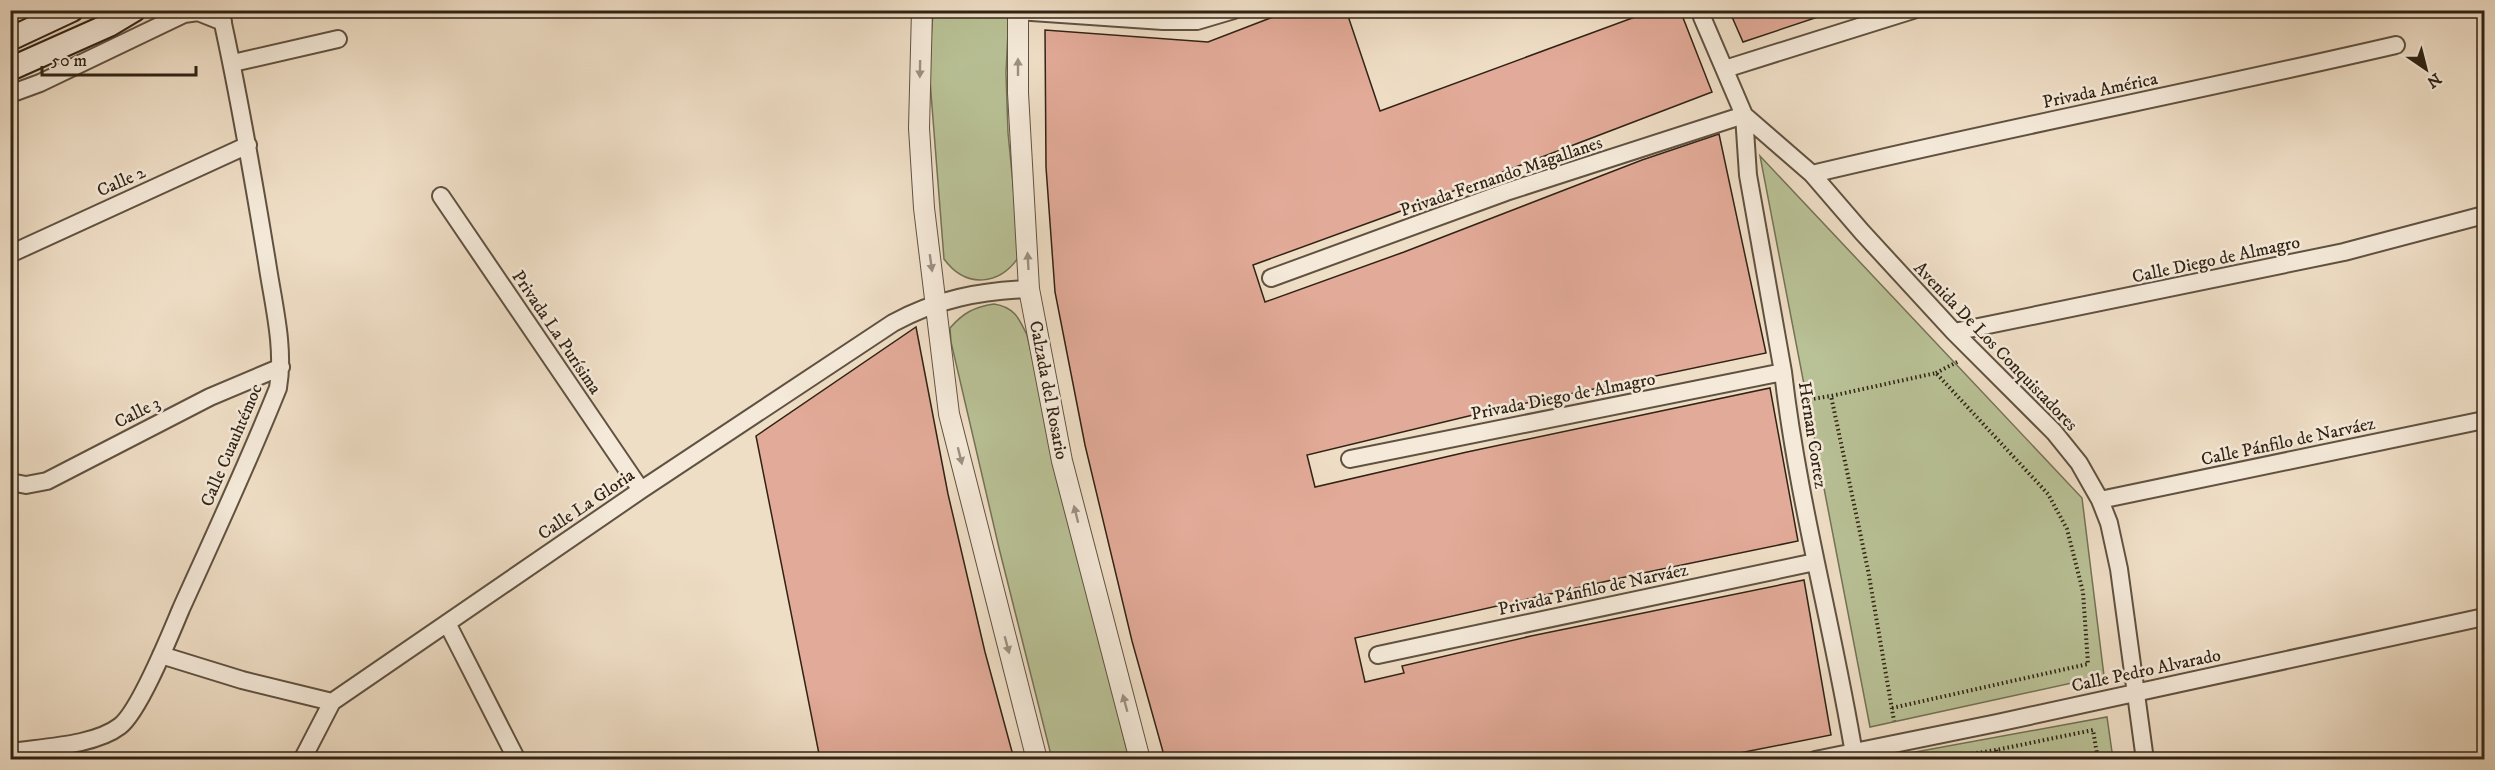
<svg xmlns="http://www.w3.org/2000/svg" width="2495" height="770" font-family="'IM FELL DW Pica',serif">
<rect width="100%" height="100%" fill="#efdec6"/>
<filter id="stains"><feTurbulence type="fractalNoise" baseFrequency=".00333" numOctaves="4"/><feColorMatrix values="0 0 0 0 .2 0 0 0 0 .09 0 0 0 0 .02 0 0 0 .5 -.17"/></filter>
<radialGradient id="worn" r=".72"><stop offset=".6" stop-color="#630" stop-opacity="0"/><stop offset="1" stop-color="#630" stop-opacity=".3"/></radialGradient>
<path fill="#b9c196" stroke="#747256" stroke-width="1.5" d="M933,11H1009L1006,73L1008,133L1020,255C1000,286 966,289 944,259L929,68Z
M1760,156L2082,498L2104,676L1870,727Z
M994,304C1014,307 1019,318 1027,335L1129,759H1052L999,548L951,342L950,328C963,313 974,307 994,304Z
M2107,717L2113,759H1877Z"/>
<path fill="#e2aa98" stroke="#302315" stroke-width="1.5" d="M1291,10H1346L1380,111L1654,10H1680L1712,92L1393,214L1253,265L1265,302L1404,252L1642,160L1719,134L1766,353L1502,408L1307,455L1315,487L1467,452L1770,388L1798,541L1643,573L1355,638L1365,682L1404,673L1402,666L1531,636L1804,580L1831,735L1709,759H1165L1132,641L1085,445L1055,292L1046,167L1045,30L1208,42Z
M1729,10H1827V14L1743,42Z
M916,327L948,494L985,652L1014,759H820L756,436Z"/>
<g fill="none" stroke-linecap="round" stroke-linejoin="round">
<defs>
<path id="minor" d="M1017,11L1163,21H1197L1234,10
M1702,17L1744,115L1812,174L1862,232L1954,332L2054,432L2079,463L2100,500L2109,523L2119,569L2145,760
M233,63L338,39
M1725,69L1913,10
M10,94L40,83L184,14L198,12L223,22
M1812,174C2006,128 2202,90 2396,45
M441,196L641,490
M10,254L248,145
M1271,278L1506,192L1744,115L1748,175L1783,372C1798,503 1834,630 1855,760
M1954,332L2344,252L2484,215
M1350,459L1783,372
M10,482L26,485L47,481L210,397L281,367
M2100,500L2484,420
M447,623L517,760
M161,655L242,680L332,702L641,490L893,323C937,299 980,291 1029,289
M1378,655L1815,562
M10,752C43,747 94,746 120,726C140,710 170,635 181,609C214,536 248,463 278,388C285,347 273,303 267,262C253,177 239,94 220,10
M302,760L332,702
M1815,760L1997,723L2484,617"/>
<path id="tertiary" d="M922,10L919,128L924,208L949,414L1037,760
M1018,10V93L1029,289L1062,461L1140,760"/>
<path id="secondary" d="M10,39L72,10
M10,69L109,25L134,10"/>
</defs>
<use href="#minor" stroke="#605241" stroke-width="20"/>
<use href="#tertiary" stroke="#605241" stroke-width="22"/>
<use href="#secondary" stroke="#302315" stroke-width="26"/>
<path stroke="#302315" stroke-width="4" stroke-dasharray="1.5 3" stroke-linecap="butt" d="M1936,373L1959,361
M1805,400L1831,396
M1892,708L2088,664L2083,592L2067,529L2048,494L1936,373L1831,396L1868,570L1894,721
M1996,750L1999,760
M1932,760L1996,750L2093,730L2098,760"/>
<use href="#minor" stroke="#f5eada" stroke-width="16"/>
<use href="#tertiary" stroke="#f5eada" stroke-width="20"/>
<use href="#secondary" stroke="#f5eada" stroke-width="22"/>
</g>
<defs><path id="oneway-solid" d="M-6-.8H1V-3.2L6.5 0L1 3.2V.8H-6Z" transform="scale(1.5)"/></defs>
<g fill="#9c9081">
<use href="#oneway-solid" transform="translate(1018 67) rotate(-90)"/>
<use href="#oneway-solid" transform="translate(920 69) rotate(91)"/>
<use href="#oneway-solid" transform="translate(1028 261) rotate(-93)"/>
<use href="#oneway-solid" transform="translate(931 263) rotate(82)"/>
<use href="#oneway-solid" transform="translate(960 456) rotate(76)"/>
<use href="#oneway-solid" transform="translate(1076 514) rotate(-104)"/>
<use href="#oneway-solid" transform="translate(1007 645) rotate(75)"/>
<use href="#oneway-solid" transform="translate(1125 703) rotate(-105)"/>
</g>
<g text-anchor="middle" stroke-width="5" stroke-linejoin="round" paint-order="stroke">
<g font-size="18" fill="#302315" stroke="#f5eada">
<text transform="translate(2100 90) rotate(-12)" y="6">Privada América</text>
<text transform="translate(1501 176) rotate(-19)" y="6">Privada Fernando Magallanes</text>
<text transform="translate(121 181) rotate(-24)" y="6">Calle 2</text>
<text transform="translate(2216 259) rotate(-12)" y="6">Calle Diego de Almagro</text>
<text transform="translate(557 332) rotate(56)" y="6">Privada La Purísima</text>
<text transform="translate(1996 346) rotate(46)" y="6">Avenida De Los Conquistadores</text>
<text transform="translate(1049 390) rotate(79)" y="6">Calzada del Rosario</text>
<text transform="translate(1563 396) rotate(-11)" y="6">Privada Diego de Almagro</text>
<text transform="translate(137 412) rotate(-27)" y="6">Calle 3</text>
<text transform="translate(1813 435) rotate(81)" y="6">Hernan Cortez</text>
<text transform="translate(2288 441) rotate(-12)" y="6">Calle Pánfilo de Narváez</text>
<text transform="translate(231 445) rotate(-67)" y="6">Calle Cuauhtémoc</text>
<text transform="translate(586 504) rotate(-34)" y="6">Calle La Gloria</text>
<text transform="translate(1593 589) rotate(-12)" y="6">Privada Pánfilo de Narváez</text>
<text transform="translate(2146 670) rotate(-12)" y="6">Calle Pedro Alvarado</text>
</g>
</g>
<rect width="2495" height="770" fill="none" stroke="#efdec6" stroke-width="36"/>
<rect x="12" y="12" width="2471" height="746" fill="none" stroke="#302315" stroke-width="3"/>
<rect x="18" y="18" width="2459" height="734" fill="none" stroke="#302315" stroke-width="1.5"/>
<g transform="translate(2426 69) rotate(145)" stroke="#f5eada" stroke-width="4.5" paint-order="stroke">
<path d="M0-4.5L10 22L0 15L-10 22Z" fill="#302315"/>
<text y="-9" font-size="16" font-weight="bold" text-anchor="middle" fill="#302315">N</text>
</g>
<path d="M42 66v9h154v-9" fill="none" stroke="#302315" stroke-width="3"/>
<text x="51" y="66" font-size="18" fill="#302315" stroke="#f5eada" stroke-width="4.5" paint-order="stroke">50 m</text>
<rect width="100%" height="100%" filter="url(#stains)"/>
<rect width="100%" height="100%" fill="url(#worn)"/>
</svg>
